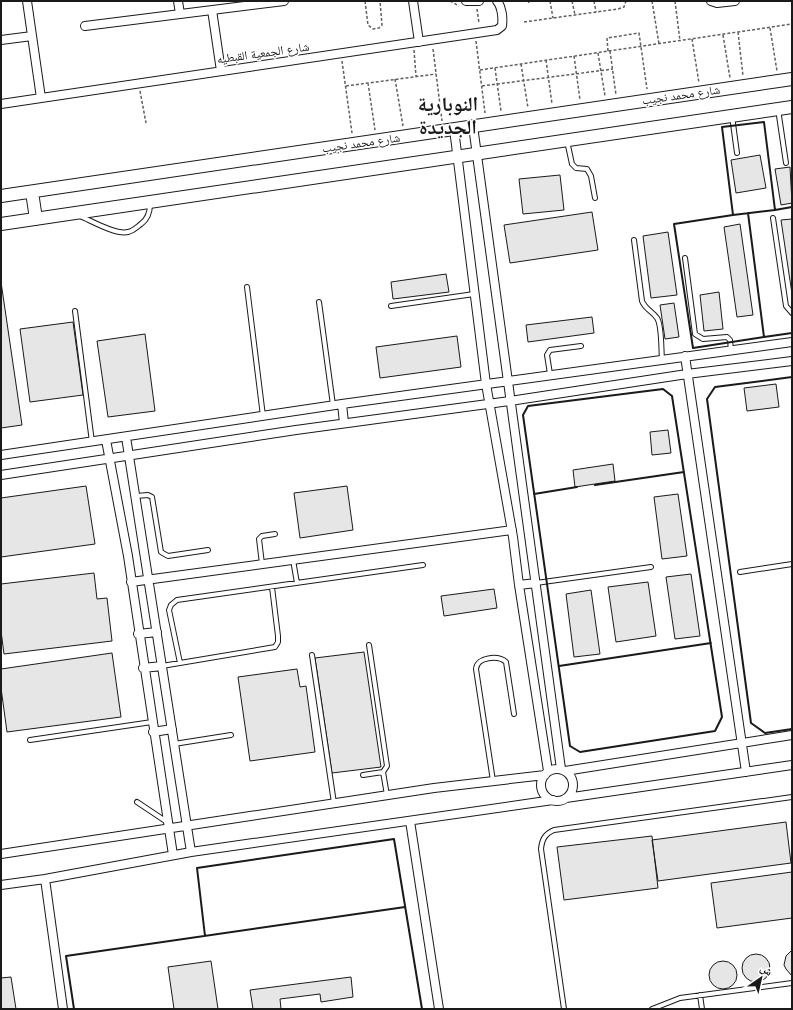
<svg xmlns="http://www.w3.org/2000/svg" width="793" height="1010" font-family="Quicksand,'Noto Naskh Arabic',sans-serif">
<rect width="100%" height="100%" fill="#fff"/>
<path fill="#e6e6e6" stroke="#1a1a1a" d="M760,155L766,188L736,193L731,160Z
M790,167L792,203L781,205L775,169Z
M560,175L564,210L523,214L519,179Z
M592,212L598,250L510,263L504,225Z
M792,219V294L781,220Z
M740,224L753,315L737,317L724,227Z
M668,232L677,295L651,298L643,236Z
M446,274L449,292L393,299L391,282Z
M1,282L22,425L1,428Z
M719,292L723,329L704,331L700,295Z
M674,303L679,337L665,339L660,305Z
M592,317L594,333L528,342L526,325Z
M73,322L83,395L30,402L20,329Z
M145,334L155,411L108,417L97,341Z
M457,336L461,367L380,378L376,347Z
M776,384L779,407L747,411L744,388Z
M668,430L671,453L652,455L650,432Z
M613,464L615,481L575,487L573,470Z
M86,486L95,544L1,557V498Z
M347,486L353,530L300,538L294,493Z
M678,494L687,556L662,559L654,497Z
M94,573L97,599L107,598L112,641L4,654L1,631V584Z
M691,574L700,636L675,639L666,577Z
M648,582L656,636L616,642L608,587Z
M494,589L497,608L444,616L441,596Z
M591,590L600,654L574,657L566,594Z
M364,652L381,767L332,773L315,658Z
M112,653L121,717L7,732L1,688V669Z
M297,669L300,687L306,686L315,752L250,761L238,677Z
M786,822L791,863L658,881L652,840Z
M652,836L658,888L564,900L557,847Z
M792,872V918L717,928L711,883Z
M792,950V976L786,969L784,965L786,956Z
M742 968a14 14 0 1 1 28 0a14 14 0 1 1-28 0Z
M709 975a14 14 0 1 1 28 0a14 14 0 1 1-28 0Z
M211,961L218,1009H174L168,967Z
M11,977L16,1009H1V978Z
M351,977L353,997L321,1002L320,994L280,999L281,1009H253L250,990Z"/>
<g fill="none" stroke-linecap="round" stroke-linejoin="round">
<defs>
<path id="lane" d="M778,109L786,163
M732,116L737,153
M567,141L572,164L576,168L587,169L591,176L595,198
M80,216C92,221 116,235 128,232C133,231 137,227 141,224C148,219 150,213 150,204
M773,218L786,306L792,313
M634,240L642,301C645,309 652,311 657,318C662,325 661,349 662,359
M685,258L695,334L703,339L727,337L730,340L731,350
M247,287L263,416
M319,302L333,405
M391,306L474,294
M75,311L92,442
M550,374L547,355L550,350L581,346
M136,496L148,495L152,497L161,552L168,556L208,550
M293,560L297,583
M262,564L259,539L262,536L275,534
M740,572L792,564
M536,583L651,567
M312,655L334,803
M180,663L169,610L171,605L177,600L423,565
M162,666L275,647L278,642V636L272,587
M30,740L152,722
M174,744L231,735
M383,772L387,795
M363,775L383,772L387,766L369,645
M493,781L476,669C477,657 498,655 506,662L514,714
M137,802L167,822
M700,995L702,1009
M564,1009L541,849C542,839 545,834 554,830L792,797
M652,1009L680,998L792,983"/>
<path id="street" d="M27,1L41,98
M178,1L180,14
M413,1L419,42
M466,1H479
M711,1L717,3L735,1
M212,10L221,71
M85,26L284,1
M1,40L32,36
M1,104L497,30L502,26C503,18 502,7 497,1
M473,126L561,769
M454,129L486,384L513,537L519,585L548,771
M685,356L746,772
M342,404L344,423
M126,437L191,852
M106,440L128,556L173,855
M1,455L342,404L792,342
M1,475L296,430L510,401L687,374L792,361
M131,582L512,530
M519,585L536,583
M138,634L157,632
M143,668L162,666
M153,732L172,729
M541 785a16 16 0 1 1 32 0a16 16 0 1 1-32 0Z
M565,771L792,735
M566,798L792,765
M410,821L439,1009
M1,854L434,788L545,775
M45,879L63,1009
M1,885L45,879L191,852L553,800"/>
<path id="secondary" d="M32,192L36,219
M1,196L792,79
M1,224L792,107"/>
</defs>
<use href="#lane" stroke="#1a1a1a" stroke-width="6"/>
<use href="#street" stroke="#1a1a1a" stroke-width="10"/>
<use href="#secondary" stroke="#1a1a1a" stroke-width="14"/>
<path stroke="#5f5f5f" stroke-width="1.5" stroke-dasharray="3 2" stroke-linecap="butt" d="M365,1L368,25L373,29L379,28L382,25L380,1
M450,1L459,6
M528,1L529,3
M550,1L553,18
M572,1L575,15
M594,1L596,12
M652,1L659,44
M675,1L680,41
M477,9L479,23
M524,22L618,9L624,7L626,1
M770,28L777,71
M738,32L743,76
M723,35L730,78
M692,39L699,83
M476,41L485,113
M433,49L442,121
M414,50L416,76
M608,51L607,38L639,33L647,89
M610,51L616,95
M598,53L605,96
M574,56L580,100
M546,60L552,104
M342,61L352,133
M521,64L528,108
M495,68L501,111
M480,70L792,24
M395,79L403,126
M368,83L375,130
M346,86L436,74
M482,86L613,69
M140,91L146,123"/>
<use href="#lane" stroke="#fff" stroke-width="4"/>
<use href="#street" stroke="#fff" stroke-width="8"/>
<use href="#secondary" stroke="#fff" stroke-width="12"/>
<path stroke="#1a1a1a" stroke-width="2" d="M764,122L775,210L733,215L722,127Z
M775,210L792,207
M748,213L764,337L792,333
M733,215L674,224L693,348L764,337
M792,377L715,387L707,399L751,723L765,733L792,729
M663,389L672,396L722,717L715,731L580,752L570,746L523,415L528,406Z
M595,485L684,472
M534,494L577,487
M559,666L711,643
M205,936L197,868L394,839L422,1009
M74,1009L66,956L405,907"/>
</g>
<g text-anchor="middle" stroke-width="3" stroke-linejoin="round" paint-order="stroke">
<g font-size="12" fill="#1a1a1a" stroke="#fff">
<text transform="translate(263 53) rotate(-8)" y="4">شارع الجمعية القبطيه</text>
<text transform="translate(681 95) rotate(-8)" y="4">شارع محمد نجيب</text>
<text transform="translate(361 143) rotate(-8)" y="4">شارع محمد نجيب</text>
</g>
<g font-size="20" font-weight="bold" fill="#1a1a1a" stroke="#fff">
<text x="448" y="111">النوبارية<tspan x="448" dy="23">الجديدة</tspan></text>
</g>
</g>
<rect width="793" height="1010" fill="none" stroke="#1a1a1a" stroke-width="4"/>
<g transform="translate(761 978) rotate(34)" stroke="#ffffff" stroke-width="3" paint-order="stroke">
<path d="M0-3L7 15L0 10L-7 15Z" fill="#1a1a1a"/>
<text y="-6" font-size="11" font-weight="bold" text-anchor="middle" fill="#1a1a1a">ش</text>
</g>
</svg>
